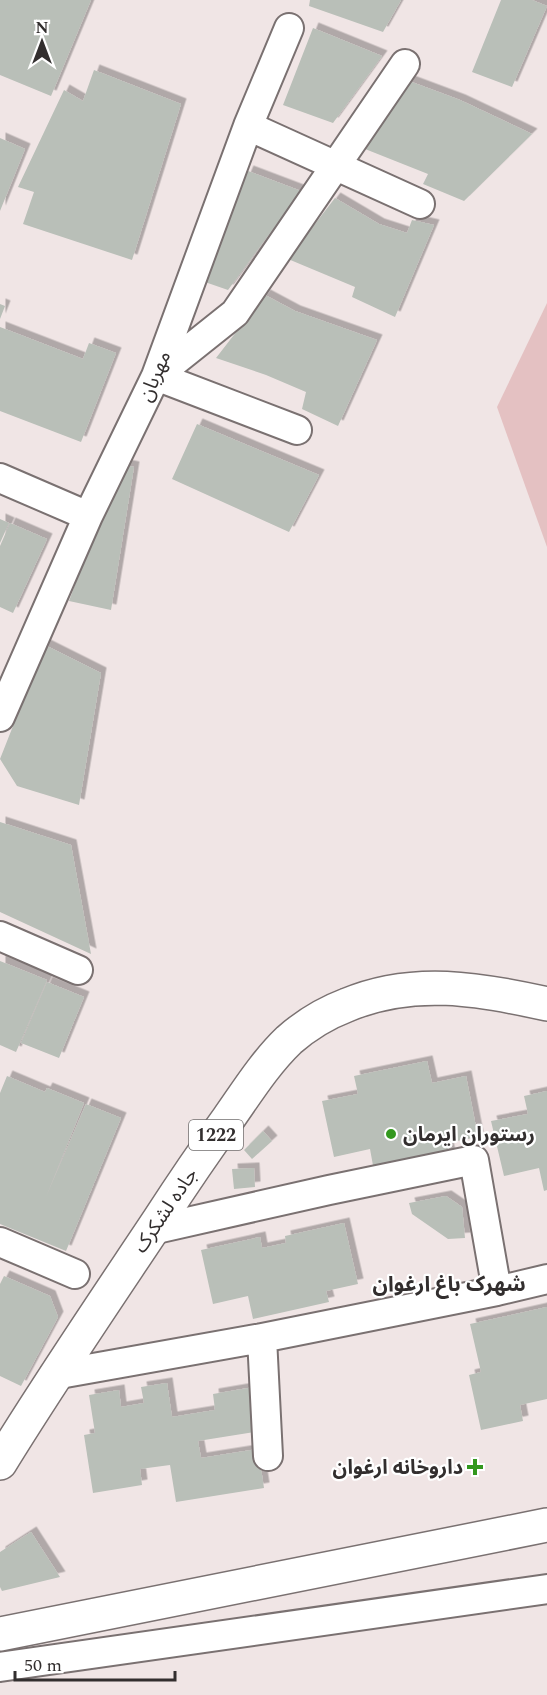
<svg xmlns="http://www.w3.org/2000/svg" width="547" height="1695" font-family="Spectral,'Noto Sans Arabic',serif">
<defs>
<filter id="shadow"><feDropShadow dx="5.5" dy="-5.5" stdDeviation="0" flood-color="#0004"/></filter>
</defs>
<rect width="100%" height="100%" fill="#f0e5e5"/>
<path fill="#e4c1c2" d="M547,303V547L497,407Z"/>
<path fill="#b9bfb8" filter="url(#shadow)" d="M0,0H91L51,96L0,75Z
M310,0H401L383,32L309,6Z
M501,0H532L547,6L512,87L472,72Z
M313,28L382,56L333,123L283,105Z
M94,70L181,104L132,260L23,224L34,192L18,187L64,90L83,101Z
M401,78L460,100L532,134L464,201L423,184L428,174L355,145Z
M0,138L25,149L0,211Z
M248,171L301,191L228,290L202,281Z
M335,198L379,224L407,233L412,220L434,225L395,317L352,297L355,287L288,259Z
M265,295L295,311L377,340L338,426L302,409L306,392L266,375L216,358Z
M0,304L5,306L0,319Z
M0,327L83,359L89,343L116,353L81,442L0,411Z
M197,424L319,475L289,532L172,479Z
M120,464L134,467L111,610L69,601Z
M0,519L9,523L0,543Z
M10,523L47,539L13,613L0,607V546Z
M45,645L101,673L79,805L17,786L0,759Z
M0,822L71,845L91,954L0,912Z
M0,961L47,980L16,1052L0,1045Z
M47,982L84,997L59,1058L21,1043Z
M427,1061L432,1083L466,1076L478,1137L447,1143L450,1155L374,1171L370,1149L334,1157L322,1101L358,1094L354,1076Z
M7,1076L45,1092L47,1088L84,1103L46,1197L86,1104L121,1118L66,1251L0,1224V1093Z
M547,1091V1190L544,1191L539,1168L504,1176L491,1121L528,1114L524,1096Z
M263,1131L272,1141L252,1159L244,1150Z
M254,1168L255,1187L234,1189L232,1169Z
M446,1196L462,1207L465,1238L448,1239L412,1214L409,1203Z
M344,1223L358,1284L326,1291L329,1302L253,1319L248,1296L213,1304L201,1250L260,1237L262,1248L286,1243L285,1236Z
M4,1276L50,1296L58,1317L21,1386L0,1376V1284Z
M547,1307V1399L520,1405L523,1421L481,1430L469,1375L481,1372L470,1324Z
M167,1383L172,1417L215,1410L213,1394L254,1387L261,1431L198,1441L201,1458L258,1449L264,1488L176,1502L170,1465L140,1469L142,1485L93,1493L84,1435L95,1433L89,1395L119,1390L121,1407L144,1403L141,1387Z
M31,1532L60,1577L2,1591L0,1587V1552Z"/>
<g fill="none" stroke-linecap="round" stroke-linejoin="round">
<defs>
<path id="minor" d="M248,126L420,204
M156,376L235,313L405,64
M156,376L297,430
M0,478L88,516
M0,717L88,516L156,376L248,126L289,28
M0,936L78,970
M0,1242L75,1274
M497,1291L547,1279
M262,1338L268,1456
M54,1375L262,1338L497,1291L474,1160L329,1190L152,1230
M0,1667L547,1589"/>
<path id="highway" d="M0,1463C51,1380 105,1301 159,1220C181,1186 204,1152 228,1119C247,1092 265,1063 289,1040C306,1025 326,1013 347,1005C413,977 480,989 547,1004
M0,1634L547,1525"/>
</defs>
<use href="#minor" stroke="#7a7171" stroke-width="32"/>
<use href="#highway" stroke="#7a7171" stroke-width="36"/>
<use href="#minor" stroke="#fff" stroke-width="28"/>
<use href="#highway" stroke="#fff" stroke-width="33"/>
</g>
<g fill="#33981e" stroke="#fff" stroke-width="2">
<circle cx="391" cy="1134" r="6"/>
<path d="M472 1458h6v6h6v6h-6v6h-6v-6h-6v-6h6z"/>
</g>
<g text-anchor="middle" stroke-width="4.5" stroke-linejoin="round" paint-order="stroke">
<rect fill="#fff" stroke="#706d6d" stroke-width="1.5" x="189" y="1120" width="54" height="30" rx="4.5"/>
<g font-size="18" font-weight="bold" fill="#322e2e">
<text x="216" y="1141">1222</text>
</g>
<g font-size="20" fill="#322e2e" stroke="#fff">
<text transform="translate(154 376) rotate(-67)" y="7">مهربان</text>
<text transform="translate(165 1210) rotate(-56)" y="7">جاده لشکرک</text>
</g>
<g font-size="20" font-weight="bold" fill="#322e2e" stroke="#fff" text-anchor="start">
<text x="403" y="1141">رستوران ايرمان</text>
<text x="463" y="1474" text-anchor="end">داروخانه ارغوان</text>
</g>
<g font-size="21" font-weight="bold" fill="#322e2e" stroke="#fff">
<text x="449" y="1291">شهرک باغ ارغوان</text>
</g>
</g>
<g transform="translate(42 42)" stroke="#ffffff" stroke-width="4.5" paint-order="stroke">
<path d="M0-4.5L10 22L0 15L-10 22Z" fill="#322e2e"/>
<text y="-9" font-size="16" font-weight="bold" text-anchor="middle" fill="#322e2e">N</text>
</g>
<path d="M15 1671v9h160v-9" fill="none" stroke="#322e2e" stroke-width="3"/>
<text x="24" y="1671" font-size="18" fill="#322e2e" stroke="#ffffff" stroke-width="4.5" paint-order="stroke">50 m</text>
</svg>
